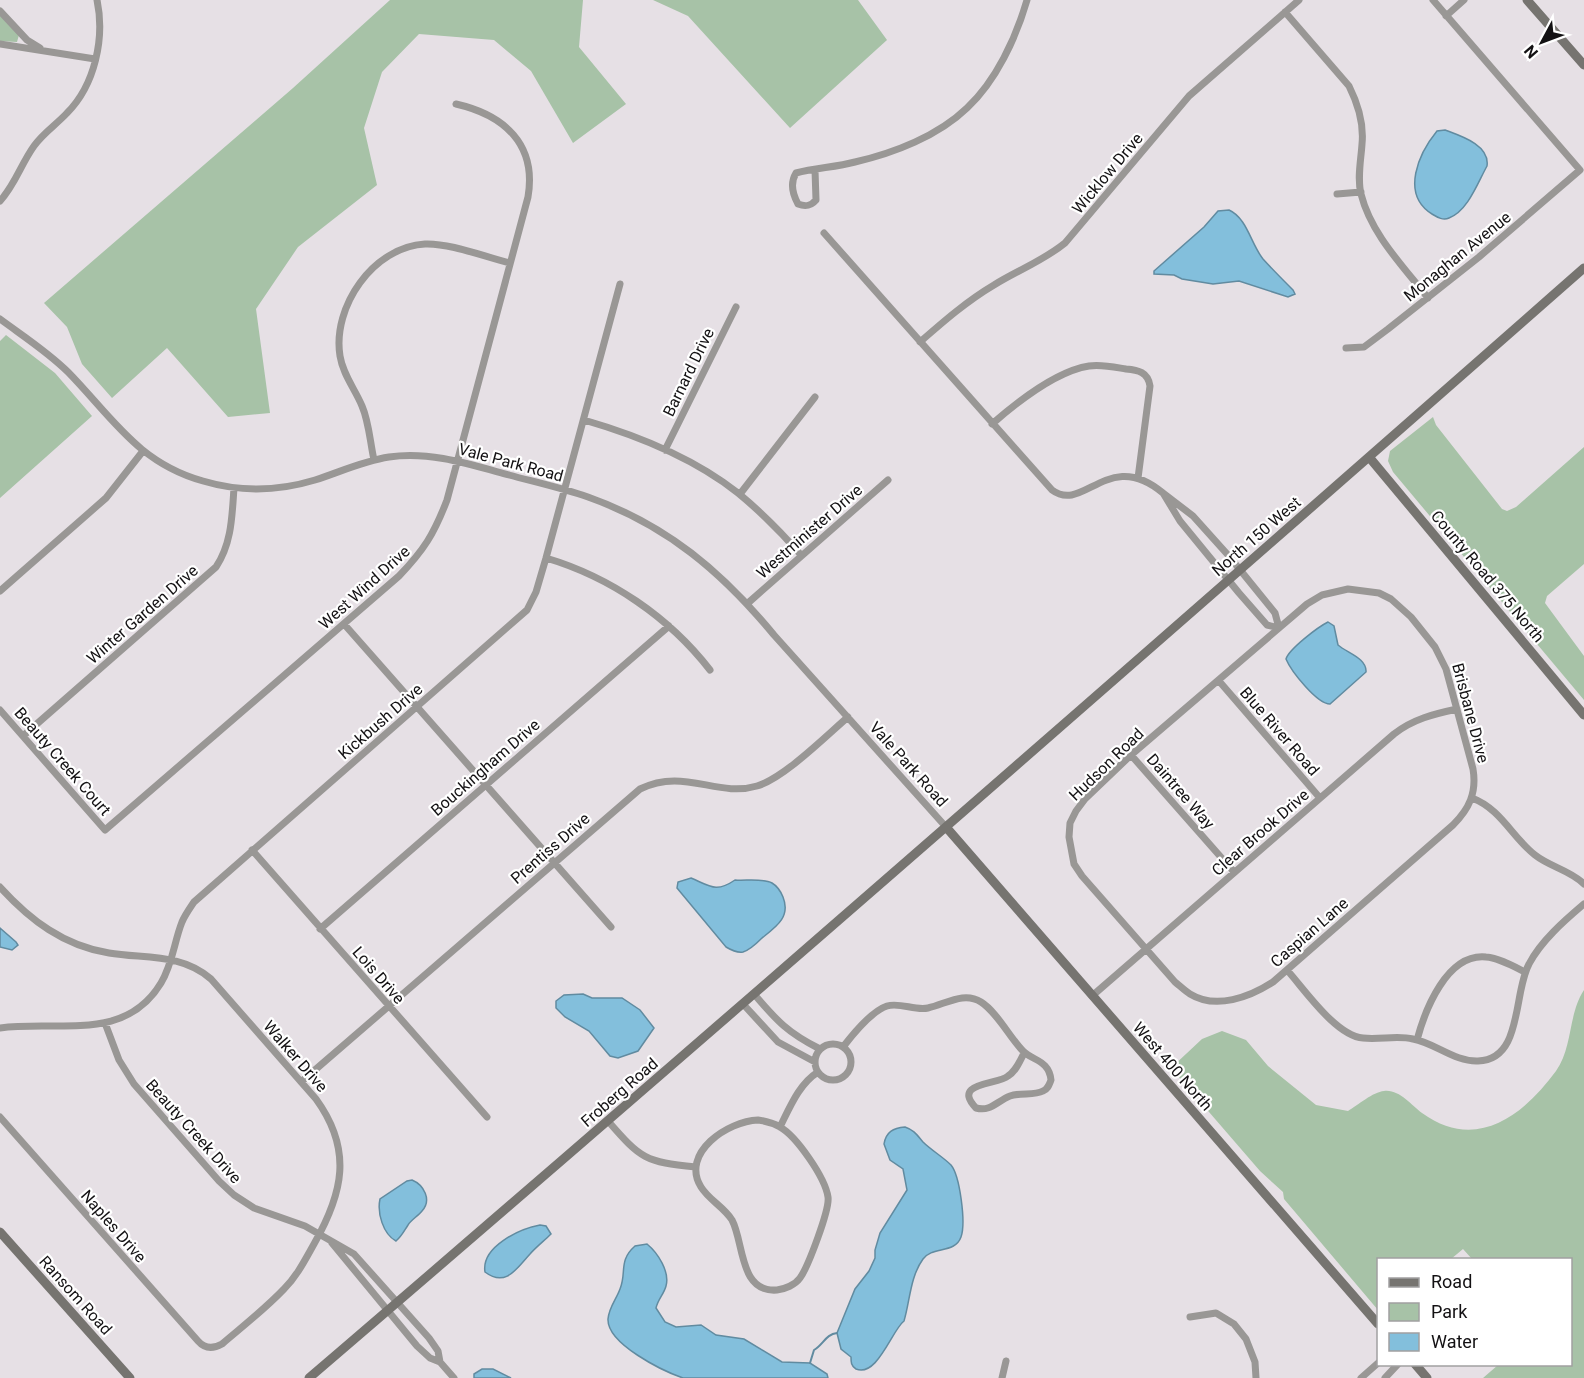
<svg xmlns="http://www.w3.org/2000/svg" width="1584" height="1378" font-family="Roboto,sans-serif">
<rect width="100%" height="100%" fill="#e6e0e5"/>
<path fill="#a7c2a7" d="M390,0H583L579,47L626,104L573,143L531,71L494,40L419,34L382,72L364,128L377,185L298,247L256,309L270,413L228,417L167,348L112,398L82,364L67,327L44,303L293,88Z
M653,0H858L887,40L790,128L688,16Z
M0,15L19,35L17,42L0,41Z
M6,335L55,373L92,416L0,498V341Z
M1433,417L1436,425L1502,509L1507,511L1516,507L1584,447V564L1547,596L1545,603L1584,656V700L1393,472L1388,461L1390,451Z
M1584,990V1378H1483L1498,1365L1570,1364V1260L1472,1259L1463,1249L1451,1259L1378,1260V1310L1284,1199L1283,1192L1260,1171L1171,1068L1202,1039L1222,1031L1246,1040L1268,1066L1316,1105L1348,1111C1358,1105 1373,1092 1384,1091C1399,1089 1411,1105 1422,1113C1476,1152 1523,1116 1556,1071C1573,1047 1568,1014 1584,990Z"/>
<path fill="#83bfdc" stroke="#618ba0" stroke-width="1.5" d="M1445,130C1461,136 1490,145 1487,166C1478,182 1468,211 1449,218C1443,221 1437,217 1432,214C1400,194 1419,153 1437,131Z
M1229,210C1247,218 1251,244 1263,259C1273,270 1283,280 1293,290L1295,294L1288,297L1239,281L1213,284L1182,279L1174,275L1154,274V271L1204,227L1218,211Z
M1328,622L1334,626L1338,645C1347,653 1367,658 1366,672L1330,704C1317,704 1291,671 1286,659C1289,649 1318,627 1328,622Z
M691,878C710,886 716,893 735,880C745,881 763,878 772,883C777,886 781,892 783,897C791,917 776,927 762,938C757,943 750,950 743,952C737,953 731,950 726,947L677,888L678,882Z
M0,928L16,942L18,945L12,950L0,947Z
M583,994L592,998H622L640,1010L654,1028L638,1051L618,1058L610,1056L589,1031L565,1017L556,1008V1001L564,995Z
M905,1127C914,1130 917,1135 923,1142C931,1150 943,1157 951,1165C960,1176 966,1223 961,1237C955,1254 932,1246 923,1259C910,1277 910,1301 904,1321C892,1330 877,1378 856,1369C851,1366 851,1362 851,1357L841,1349L837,1333L855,1289L869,1271L875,1258V1250L880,1233L907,1190L903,1169L890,1160L884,1144C886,1132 893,1128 905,1127Z
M412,1180C424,1185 432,1200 422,1211C418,1216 411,1220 408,1225C404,1231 402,1236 396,1241C383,1234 377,1213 380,1199L407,1181Z
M540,1225L546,1226L551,1234C544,1241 536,1247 530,1254C517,1268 506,1288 485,1272C481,1247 519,1229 540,1225Z
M647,1244C658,1253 670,1272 666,1286C664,1294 658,1299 656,1308L665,1322L676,1327L701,1325L716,1335L744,1339L782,1362L810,1363L827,1374L828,1378H683C663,1371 607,1344 608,1319C609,1307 616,1300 620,1289C627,1272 618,1261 635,1246Z
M482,1369H493L511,1378H474V1374Z"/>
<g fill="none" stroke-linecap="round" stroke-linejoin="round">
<path stroke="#618ba0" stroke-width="2" d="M810,1363L814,1350C823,1345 826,1334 837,1333"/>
<path stroke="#999795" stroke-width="7" d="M0,11L27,40L40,48
M1285,12L1349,86C1358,104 1364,124 1362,144C1361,160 1357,178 1361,194C1371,234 1403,266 1428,298
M1446,16L1464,0
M0,44L95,59
M815,170L816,200C811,206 806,207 798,204C793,195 790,183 796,173C816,168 836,167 855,162C894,153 938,136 967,108C996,81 1016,38 1027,0
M1337,194L1361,192
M0,201C15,185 21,164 34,146C43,133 57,124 67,113C95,85 105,38 97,0
M824,233L1052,490C1084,514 1108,447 1163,493
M0,319C23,336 48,352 68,372C112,417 138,463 203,481C240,492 279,491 315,480C340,472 363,461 389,457C430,451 469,464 509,475C535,482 562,488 588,497C667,525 722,572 774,635L946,827
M920,342C944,321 967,301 994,285C1018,270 1043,261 1065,243L1189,96L1299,0
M1346,348L1364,347L1388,329L1479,257L1580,170L1433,0
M584,420C636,435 695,459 738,493C761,512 782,533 801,555
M992,424C1016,403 1057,371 1089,366C1101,364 1114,367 1126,369C1138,370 1148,372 1150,386L1138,478
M665,450L736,307
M374,460C370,442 369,422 362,406C355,389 343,375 340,356C332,307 373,247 425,244C450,243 485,257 510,263
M1163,493L1193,516L1228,555L1275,613L1279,628L1267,625L1239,593L1180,521Z
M740,494L815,397
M546,558C610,577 669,617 710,670
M1348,589L1379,593L1391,599L1411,617L1435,647L1446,669L1473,769C1477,793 1469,809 1453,825L1273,982C1250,997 1216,1010 1190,994C1185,991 1180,986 1175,982L1082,876L1074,864L1069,837L1070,823L1076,811L1085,799L1131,755L1307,604L1322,595Z
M0,591L106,498L143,451
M748,603L888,480
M344,624L611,927
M1219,681L1320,798
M0,710L105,830L399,576C424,550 434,534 447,500L528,197C537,144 504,115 456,104
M23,736L216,567C232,543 232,515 234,488
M1131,755L1234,872
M1472,798C1501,809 1512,837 1535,855C1550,867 1570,870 1584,884
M252,850L487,1117
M0,887C30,920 64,946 109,953C145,959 181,953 211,979L316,1099C353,1150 343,1193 314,1244C305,1260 297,1276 284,1289C265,1309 243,1326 222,1344C213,1349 205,1349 198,1341L0,1117
M320,929L669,626
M1287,970C1305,990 1336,1036 1363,1038C1380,1040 1397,1035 1413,1039C1435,1043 1455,1062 1478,1061C1523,1060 1513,993 1529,964C1541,941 1564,921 1584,904
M754,994C777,1021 788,1033 820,1049
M1092,996L1394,734C1413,719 1434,714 1457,709
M743,1004L778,1042L815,1062
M105,1023L119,1060L134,1084L219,1181L234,1195L254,1208L305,1226L354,1254L429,1338L438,1351L440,1362L454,1378
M0,1028C57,1020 125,1043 161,983C173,963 174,942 182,922C185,915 190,908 194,902L527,610L536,592L546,558L620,284
M1417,1040C1425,1010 1447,953 1486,957C1499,958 1513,966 1525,972
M815 1062a18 18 0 1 1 36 0a18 18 0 1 1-36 0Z
M843,1047C853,1034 872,1011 887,1006C900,1002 915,1011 928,1008C946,1004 964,991 981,1002C997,1012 1010,1038 1023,1051C1033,1061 1049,1060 1051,1080C1049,1085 1048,1089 1043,1091C1034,1096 1021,1092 1010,1096C997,1101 991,1112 976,1108C951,1082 998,1085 1008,1076C1016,1071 1020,1061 1024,1053
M301,1082L640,789C684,767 717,798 757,786C784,778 826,736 848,717
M758,1120C766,1121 773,1123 780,1127C796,1136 825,1177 828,1197C830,1209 808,1267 800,1278C795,1285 785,1289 777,1290C739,1293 744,1242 732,1220C724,1207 709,1200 701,1187C680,1153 728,1121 758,1120Z
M608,1121C641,1159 645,1162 696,1167
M780,1127C790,1107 799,1084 818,1072
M332,1243L417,1346L430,1358L440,1362
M1190,1317L1216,1313L1234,1324L1246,1339L1255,1362L1256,1378
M1002,1378L1006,1361
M1361,1378L1378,1363
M1385,1378L1398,1364"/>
<path stroke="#767470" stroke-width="9" d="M1527,0L1584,65
M1369,457L1584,715
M946,827L1378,1324
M0,1232L130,1378
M1415,1364L1427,1378
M309,1378C737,1011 1161,640 1584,268"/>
</g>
<g text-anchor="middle" stroke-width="4.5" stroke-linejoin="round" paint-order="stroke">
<g font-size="16" fill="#131113" stroke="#fff">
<text transform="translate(1107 173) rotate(-50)" y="6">Wicklow Drive</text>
<text transform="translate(1457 256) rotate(-39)" y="6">Monaghan Avenue</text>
<text transform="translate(688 372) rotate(-64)" y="6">Barnard Drive</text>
<text transform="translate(511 462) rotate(15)" y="6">Vale Park Road</text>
<text transform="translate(809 531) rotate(-41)" y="6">Westminister Drive</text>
<text transform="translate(1256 536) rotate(-41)" y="6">North 150 West</text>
<text transform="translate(1488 576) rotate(50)" y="6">County Road 375 North</text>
<text transform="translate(364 587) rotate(-42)" y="6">West Wind Drive</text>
<text transform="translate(142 614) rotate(-41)" y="6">Winter Garden Drive</text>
<text transform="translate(1471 713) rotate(75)" y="6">Brisbane Drive</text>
<text transform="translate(380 721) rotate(-41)" y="6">Kickbush Drive</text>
<text transform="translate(1280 731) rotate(49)" y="6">Blue River Road</text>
<text transform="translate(63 761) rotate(49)" y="6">Beauty Creek Court</text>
<text transform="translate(909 764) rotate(48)" y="6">Vale Park Road</text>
<text transform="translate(1106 764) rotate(-44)" y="6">Hudson Road</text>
<text transform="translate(485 767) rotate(-41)" y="6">Bouckingham Drive</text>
<text transform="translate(1181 791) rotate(49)" y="6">Daintree Way</text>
<text transform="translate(1260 832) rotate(-41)" y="6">Clear Brook Drive</text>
<text transform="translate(550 848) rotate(-41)" y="6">Prentiss Drive</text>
<text transform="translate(1309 932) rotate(-41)" y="6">Caspian Lane</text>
<text transform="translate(379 975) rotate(49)" y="6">Lois Drive</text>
<text transform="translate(296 1056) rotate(49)" y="6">Walker Drive</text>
<text transform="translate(1173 1066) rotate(49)" y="6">West 400 North</text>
<text transform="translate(619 1092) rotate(-41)" y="6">Froberg Road</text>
<text transform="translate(194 1131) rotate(48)" y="6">Beauty Creek Drive</text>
<text transform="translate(114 1226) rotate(49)" y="6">Naples Drive</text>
<text transform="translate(76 1295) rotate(48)" y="6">Ransom Road</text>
</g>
</g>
<rect x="1377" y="1258" width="195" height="108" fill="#ffffff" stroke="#a1a0a1" stroke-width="1.5"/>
<rect x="1389" y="1278" width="30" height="9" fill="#767470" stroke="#a1a0a1" stroke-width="1.5"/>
<text x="1431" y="1288" font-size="18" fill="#131113">Road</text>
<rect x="1389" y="1303" width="30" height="18" fill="#a7c2a7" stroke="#a1a0a1" stroke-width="1.5"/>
<text x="1431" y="1318" font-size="18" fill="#131113">Park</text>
<rect x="1389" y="1333" width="30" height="18" fill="#83bfdc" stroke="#a1a0a1" stroke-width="1.5"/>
<text x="1431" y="1348" font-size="18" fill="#131113">Water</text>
<g transform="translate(1542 42) rotate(229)" stroke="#ffffff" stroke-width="4.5" paint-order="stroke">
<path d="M0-4.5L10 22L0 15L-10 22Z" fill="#131113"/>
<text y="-9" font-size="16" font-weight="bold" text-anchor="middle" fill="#131113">N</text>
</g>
</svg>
